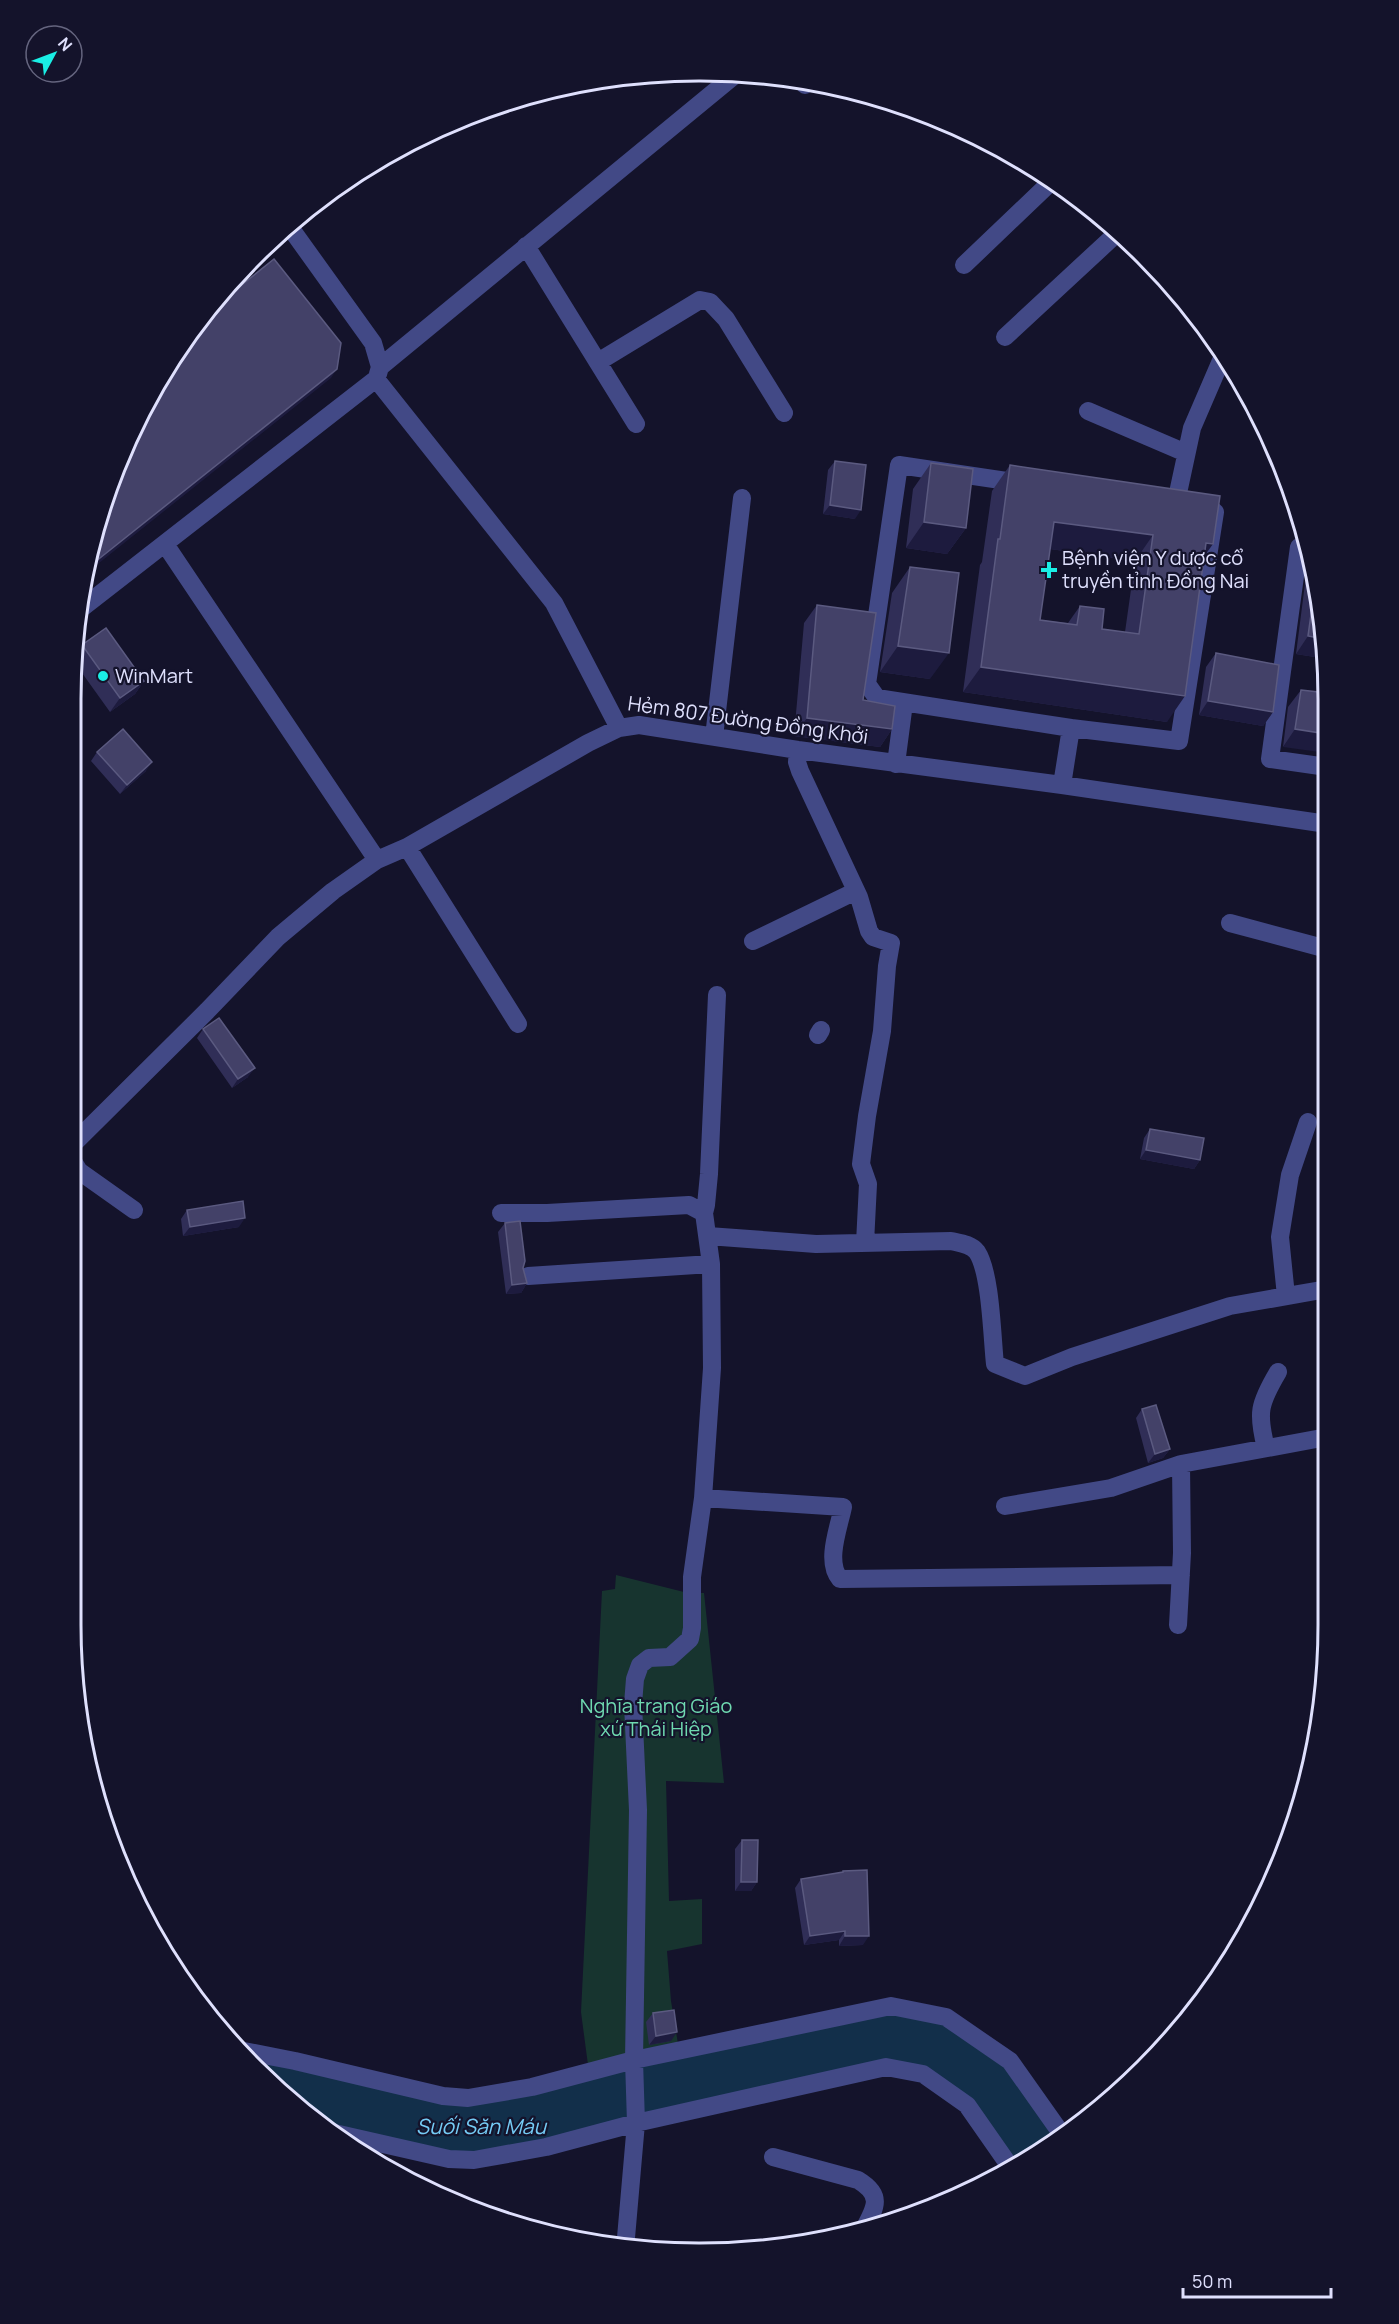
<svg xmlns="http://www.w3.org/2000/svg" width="1399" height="2324" font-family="Manrope,sans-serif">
<rect width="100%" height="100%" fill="#14132b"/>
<path fill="#17342f" d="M616,1575L688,1593H704L724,1783L666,1781L669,1901L702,1899V1944L667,1951L671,2001L678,2044L588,2065L581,2012L602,1591L615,1589Z"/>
<path fill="#122f4a" d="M892,2013L943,2023L1003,2065L1057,2140L1017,2164L925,2067L475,2153H451L314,2121L253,2060L442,2103L627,2069Z"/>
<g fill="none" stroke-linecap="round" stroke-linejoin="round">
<path stroke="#424986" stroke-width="18" d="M805,85L809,81
M289,226L373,343L380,367L378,374
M526,246L636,424
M964,265L1053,180
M1005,337L1115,235
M598,362L700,300L710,302L726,319L784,413
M380,367L736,74
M376,379L554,603L619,728L639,725L798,750L1062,785L1327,824
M1088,411L1186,453
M899,465L1215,512L1179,741L1071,728L877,698L867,684Z
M1178,493L1192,428L1223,356
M165,544L377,860
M1305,548L1299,547L1270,759L1327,767
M82,608L376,379
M714,737L742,498
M798,750L797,762L800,771L859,897L869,931L873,937L891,943L887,966L882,1031L867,1116L861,1164L868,1184L865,1243
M896,764L904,703
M1062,785L1071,728
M407,847L518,1024
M1230,923L1327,949
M753,941L856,891
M818,1035L821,1030
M74,1143L207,1011L278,937L333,891L377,860L407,847L588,743L619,728
M74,1163L79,1171L134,1210
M501,1213H547L689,1205L704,1213
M708,1236L816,1244L951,1241C960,1243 971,1244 977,1252C991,1273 992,1338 995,1364L1025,1376L1072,1357L1230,1306L1327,1289
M528,1276L711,1264
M1286,1296L1280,1237L1290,1175L1308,1122
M1266,1448C1257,1413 1259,1404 1278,1372
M703,1498L843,1507C839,1527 825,1562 840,1579L1181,1575
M1005,1506L1111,1488L1181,1464L1327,1437
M1178,1625L1182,1553L1181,1464
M244,2051L295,2061L443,2096L468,2098L532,2087L634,2060L891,2006L946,2017L1010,2061L1063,2136
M330,2132L449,2159L474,2160L546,2147L636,2123L886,2067L923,2074L967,2105L1011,2168
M773,2157L858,2180C883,2195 876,2207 864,2229
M625,2249L636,2123L634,2060L638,1810L633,1704L635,1679L640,1665L649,1658L670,1657L690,1639L692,1628V1577L703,1498L712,1368L711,1264L704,1213L706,1205L709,1174L717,995"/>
</g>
<path fill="#302e57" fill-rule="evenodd" d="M835,461L855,519L823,514L828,470Z
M931,463L966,528L947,554L906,548L913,489Z
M1010,465L1204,555L1167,722L963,692L980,565L982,562L992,491ZM1050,549L1135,561L1125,632L1102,629L1080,606L1068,623L1040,620Z
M1309,566L1326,652L1321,658L1296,654L1307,568Z
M910,567L930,679L880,672L892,593Z
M817,605L863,700L892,729L880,747L794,736L804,623Z
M82,645L144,681L135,694L110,712L72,659Z
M1216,653L1273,712L1263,726L1199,715L1206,667Z
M1301,690L1327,693L1283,747L1288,707Z
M97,752L146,771L120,794L91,761Z
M203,1029L248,1077L232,1088L197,1038Z
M1150,1129L1200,1160L1194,1169L1140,1159L1144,1138Z
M187,1210L239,1227L183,1236L181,1219Z
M505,1223L523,1268L527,1283L521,1293L506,1294L498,1232Z
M1142,1409L1170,1449L1163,1458L1148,1463L1136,1418Z
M742,1840L757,1882L751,1891H735V1849Z
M843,1871L863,1945L839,1946V1940L804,1945L795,1888L801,1879L842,1873Z
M653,2013L671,2041L649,2045L646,2022Z"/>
<path fill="#1d1b3e" d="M337,369L331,378L89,571L90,566Z
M830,505L861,510L855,519L823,514Z
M924,522L966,528L947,554L906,548Z
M1054,522L1153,535L1135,561L1036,547Z
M1206,543L1213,544L1195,569Z
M1308,636L1323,639L1326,652L1321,658L1296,654Z
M898,646L949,653L930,679L880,672Z
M981,667L1185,696L1167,722L963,692Z
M144,681L135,694L110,712L120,698Z
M1208,701L1273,712L1263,726L1199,715Z
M807,718L892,729L880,747L794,736Z
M1295,729L1327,734V753L1283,747Z
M152,762L146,771L120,794L127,785Z
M255,1068L248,1077L232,1088L238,1079Z
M1146,1150L1200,1160L1194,1169L1140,1159Z
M245,1218L239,1227L183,1236L190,1227Z
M527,1283L521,1293L506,1294L512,1285Z
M1170,1449L1163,1458L1148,1463L1155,1454Z
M741,1882H757L751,1891H735Z
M845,1931L839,1940L804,1945L810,1936Z
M845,1936H869L863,1945L839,1946Z
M677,2032L671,2041L649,2045L656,2036Z"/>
<path fill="#434168" stroke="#5b5a80" stroke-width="1.5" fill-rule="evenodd" d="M274,259L341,343L337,369L90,566L104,497L177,350L208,312Z
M835,461L866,465L861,510L830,505Z
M931,463L973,469L966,528L924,522Z
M1010,465L1220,496L1213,544L1206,543L1185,696L981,667L998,539H1000ZM1054,522L1153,535L1139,634L1102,629L1104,609L1080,606L1077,625L1040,620Z
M910,567L959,573L949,653L898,646Z
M1314,593L1323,639L1308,636Z
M817,605L876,613L863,700L895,706L892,729L807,718Z
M106,628L144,681L120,698L82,645Z
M1216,653L1279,665L1273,712L1208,701Z
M1301,690L1327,693V734L1295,729Z
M123,729L152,762L127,785L97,752Z
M219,1018L255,1068L238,1079L203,1029Z
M1150,1129L1204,1138L1200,1160L1146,1150Z
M243,1201L245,1218L190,1227L187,1210Z
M520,1221L525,1261L523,1268L527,1283L512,1285L505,1223Z
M1156,1405L1170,1449L1155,1454L1142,1409Z
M742,1840H758L757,1882H741Z
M867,1870L869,1936H845V1931L810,1936L801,1879L843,1872V1871Z
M674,2010L677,2032L656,2036L653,2013Z"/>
<g fill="#1aeee5" stroke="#14132b" stroke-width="2">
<path d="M1046 561h6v6h6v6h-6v6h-6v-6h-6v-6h6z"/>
<circle cx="103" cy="676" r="6"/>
</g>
<g text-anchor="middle" stroke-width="4.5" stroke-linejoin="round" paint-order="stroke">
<g font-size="20" fill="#dfe0fd" stroke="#14132b" text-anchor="start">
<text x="1062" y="565">Bệnh viện Y dược cổ<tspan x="1062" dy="23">truyền tỉnh Đồng Nai</tspan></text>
<text x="115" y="683">WinMart</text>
</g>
<g font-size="20" fill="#dfe0fd" stroke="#14132b">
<text transform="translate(748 720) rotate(8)" y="7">Hẻm 807 Đường Đồng Khởi</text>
</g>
<g font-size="20" fill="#6fd9b0" stroke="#14132b">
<text x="656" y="1713">Nghĩa trang Giáo<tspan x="656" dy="23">xứ Thái Hiệp</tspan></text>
</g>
<g font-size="21" font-style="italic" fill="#75cbf5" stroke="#14132b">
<text x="481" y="2134">Suối Săn Máu</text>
</g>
</g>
<path d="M0 0H1399V2324H0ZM699 81H700A618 618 0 0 1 1318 699V1625A618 618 0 0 1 700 2243H699A618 618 0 0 1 81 1625V699A618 618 0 0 1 699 81Z" fill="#14132b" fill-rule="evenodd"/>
<path fill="none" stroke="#dfe0fd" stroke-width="3" d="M699 81H700A618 618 0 0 1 1318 699V1625A618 618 0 0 1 700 2243H699A618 618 0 0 1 81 1625V699A618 618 0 0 1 699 81Z"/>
<g transform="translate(54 54) rotate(49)"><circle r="28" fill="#14132b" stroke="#65657f" stroke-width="1.5"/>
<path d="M0-4.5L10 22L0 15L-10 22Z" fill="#1aeee5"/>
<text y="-9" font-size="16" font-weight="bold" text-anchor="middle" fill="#dfe0fd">N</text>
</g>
<path d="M1183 2288v9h148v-9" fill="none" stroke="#dfe0fd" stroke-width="3"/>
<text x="1192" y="2288" font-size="18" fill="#dfe0fd" stroke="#14132b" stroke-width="4.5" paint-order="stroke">50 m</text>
</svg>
